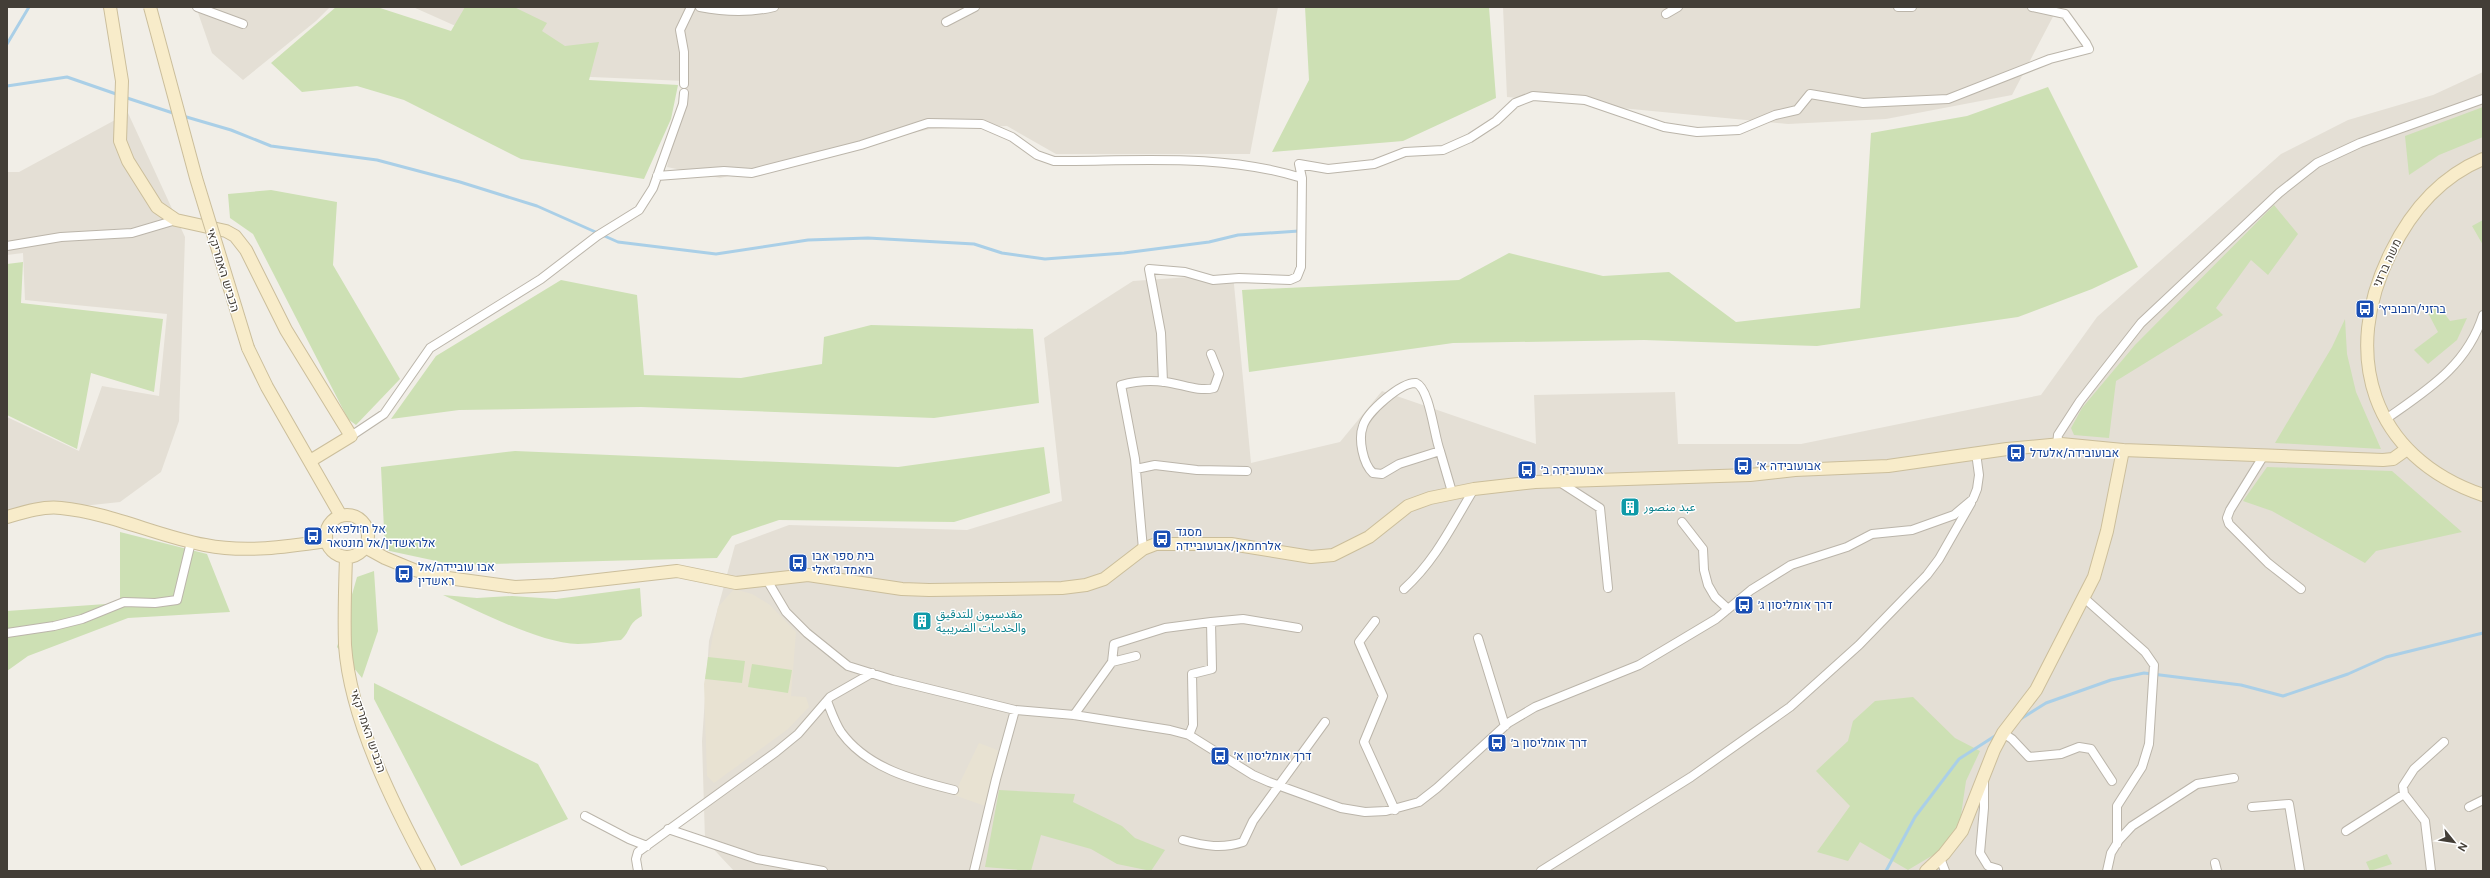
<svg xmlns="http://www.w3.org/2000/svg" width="2490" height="878" font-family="'DM Sans','Noto Sans Arabic',Heebo,sans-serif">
<rect width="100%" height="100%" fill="#f1eee7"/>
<path fill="#e4dfd5" d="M196,7H330L316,21L243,80L212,53Z
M413,7H1278L1250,154H1056L1007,126L930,129L720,178L667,167L685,81L568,76Z
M1503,7H2058L2012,95L1886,119L1788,124L1507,97Z
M2483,72V871H734L705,840L702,741L709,641L735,545L789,525L967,530L1062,501L1044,338L1133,281L1233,274L1251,463L1340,442L1382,391L1536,444L1534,395L1675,392L1678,444H1801L2041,395L2097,317L2281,154L2348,120L2433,95Z
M128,113L185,237L179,421L161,472L120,502L7,514V417L79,451L102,386L159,396L167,314L25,300L23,253L7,255V172H19Z"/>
<path fill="#e8e2d2" d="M734,589L752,594L770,605L796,632L791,696L806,697L809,707L788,729L714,783L707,776L704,684L718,607Z
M979,743L1000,751L985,806L954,795Z"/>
<path fill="#cde0b4" d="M336,7H377L451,31L465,7H514L547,23L542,31L565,46L599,42L589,80L678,85L671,119L644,179L521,159L404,100L357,86L302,92L271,63Z
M1305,7H1489L1496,98L1403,141L1272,152L1309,80Z
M2048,87L2138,267L2092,289L2018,317L1817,346L1644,340L1453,343L1249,372L1242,290L1459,280L1509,253L1603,276L1669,272L1736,322L1860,308L1871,133L1967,116Z
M2483,107V137L2439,155L2409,175L2405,136Z
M271,190L337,202L333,265L400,379L356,425L348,419L253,234L230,218L228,194Z
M2274,205L2298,234L2268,275L2251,260L2216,308L2223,315L2116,381L2109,438L2074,435L2071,428L2082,408L2135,345Z
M2483,220V245L2472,226Z
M23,262L21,303L163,319L154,392L91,373L77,449L7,415V264Z
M561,280L637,295L644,375L741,378L822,364L824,337L871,325L1033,329L1039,403L934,418L641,407L459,410L391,419L436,356Z
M2439,306L2450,321L2467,318L2457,340L2428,364L2414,350L2438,332L2428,313Z
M2345,319L2347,354L2356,392L2381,449L2275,443L2332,347Z
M1044,447L1050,493L954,522L779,520L732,536L717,558L455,565L385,550L381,467L515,451L898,467Z
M2267,467L2392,471L2462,532L2376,551L2365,563L2272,511L2243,501Z
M120,532L207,554L230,612L128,618L28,656L7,671V611L120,603Z
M374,571L378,631L362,678L337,647L357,577Z
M640,588L642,616C627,624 632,630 621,640C607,641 592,644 578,644C539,643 479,611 443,595L477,598L512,596L556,599Z
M708,657L745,661L742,683L705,679Z
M752,664L792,670L788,693L748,687Z
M374,683L538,764L568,819L461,866L374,699Z
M1913,697L1955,738L1980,751L1966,781L1960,822L1940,851L1908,870L1860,842L1848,861L1817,852L1850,806L1816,771L1848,741L1853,721L1875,701Z
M999,790L1075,794L1073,802L1122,826L1135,838L1165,850L1151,871L1117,864L1091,849L1041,835L1031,871L985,867Z
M2387,854L2392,864L2370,871L2366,862Z"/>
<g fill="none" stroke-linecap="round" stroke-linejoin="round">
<path stroke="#aacfe7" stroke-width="3" d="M7,44L29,7
M7,86L67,77L119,95
M124,97L176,114
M183,116L231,130L271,146L377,160L460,182L537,206L618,242L716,254L808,240L868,238L974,244L1002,253L1045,259L1124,253L1209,242L1238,235L1299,231
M2019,720L2046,703L2111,680L2144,673L2241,685L2283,696L2348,674L2386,657L2483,633
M1886,871L1915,817L1959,759L1998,734"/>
<defs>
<path id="street" d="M197,7L243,24
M700,7C725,12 749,13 774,7
M1898,7H1912
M1666,14L1678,7
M946,22L975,7
M684,84V52L680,30L691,7
M657,176L724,171L752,173L861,145L928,123L982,124L1012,137L1037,155L1054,161C1138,161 1222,153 1302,178L1301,267L1297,277L1290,280L1239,278L1213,280L1185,272L1149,269L1161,333L1163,382
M1302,178L1299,164L1328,169L1374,164L1405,152L1443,150L1470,138L1496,121L1515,103L1533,96L1585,100L1664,127L1697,132L1739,130L1775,115L1797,110L1810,94L1863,103L1948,99L2050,59L2089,49L2086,43L2065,14L2032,7
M7,246L61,237L132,233L176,220
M2386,419C2427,390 2467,366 2483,315
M351,436L384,414L430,348L541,279L597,236L639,210L653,188L683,104L684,93
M2057,445L2058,435L2080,401L2141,323L2279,193L2317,163L2360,143L2483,99
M1440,451C1434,436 1430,389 1416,383C1401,382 1367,412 1363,426C1358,439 1363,464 1373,473L1382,474L1399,464L1440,451L1452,492
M2264,455L2230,510L2227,518L2229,524L2268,563L2301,589
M1136,469L1155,465L1197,470L1247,471
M1558,481L1600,508L1608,588
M1682,522L1703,549L1704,570L1708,585L1715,597L1728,609
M1143,549L1135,459L1121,385C1136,381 1150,380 1165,382C1182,384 1198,392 1214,388L1219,374L1211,354
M767,580L786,612L807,633L848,666L893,680L1015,710L1074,715L1170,730L1189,735L1253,775L1269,782L1341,808L1365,812L1386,811L1419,802L1437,788L1508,723L1535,707L1639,665L1716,619L1751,590L1791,565L1847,547L1872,534L1912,530L1954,515L1973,499L1977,489L1979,475L1976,453
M1404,589C1436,560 1452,525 1474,489
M2083,597L2145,652L2154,665L2149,744L2142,767L2117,806V844
M1375,621L1359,642L1383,696L1364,742L1395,810
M7,633L54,626L82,619L124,602L155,603L177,600L191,542
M1478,638L1505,726
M1112,662L1114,644L1165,628L1211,622L1243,619L1298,628
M827,701C831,711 835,723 841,732C867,768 913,780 954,790
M1074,715L1112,662L1136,656
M2003,733L2012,739L2029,757L2061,754L2079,747L2091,749L2112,781
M1189,735L1193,725L1192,674L1212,669L1211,622
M1984,782V808L1980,853L1988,866L1998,869
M2252,807L2289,804L2300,871
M2469,807L2483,800
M585,816L629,839L647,846
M668,829L757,859L823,871
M2346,831L2404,794
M1183,840C1205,846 1222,849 1243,842L1253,821L1325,722
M1940,858L1945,871
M2215,863L2217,871
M638,871L636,859L638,852L776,752L798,734L830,697L872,673
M974,871L996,779L1015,710
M1541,871L1691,777L1790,707L1859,645L1927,575L1939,559L1971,503
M2107,871L2111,853L2119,840L2132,826L2197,784L2234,778
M2431,871L2425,821L2404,794L2403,786L2414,769L2444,742"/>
<path id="secondary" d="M110,7L122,81L120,141L128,161L157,207L176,220L226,231L235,236L246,250L286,330L351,436L310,461
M2483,159C2440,177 2411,211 2391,252C2340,354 2371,457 2483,495
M248,348L267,387L341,516
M326 536a21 21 0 1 1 42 0a21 21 0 1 1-42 0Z
M7,517C24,512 43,506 61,508C111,513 157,536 205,545C245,553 286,547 326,541
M365,547L385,558L414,570L448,578L515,587L554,585L677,571L736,583L808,575L902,589L929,590L1062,588L1086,585L1104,579L1143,549L1156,544H1231L1311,557L1333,555L1369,537L1408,506L1430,498L1474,489L1535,482L1750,475L1795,470L1888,466L2007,449L2061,444L2123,450L2383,460L2393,459L2407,449
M346,557C345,586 344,616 345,645C350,719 394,806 429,871
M1926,871L1944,854L1962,831L1994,750L2003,733L2036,690L2094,577L2107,531L2123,450"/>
</defs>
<use href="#street" stroke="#bbb5aa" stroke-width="10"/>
<use href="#secondary" stroke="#cbbe9b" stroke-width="14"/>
<use href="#street" stroke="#fff" stroke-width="8"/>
<use href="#secondary" stroke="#f8ecca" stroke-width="12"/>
<defs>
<path id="secondary-bridge" d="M150,7L196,178L248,348"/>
</defs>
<use href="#secondary-bridge" stroke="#cbbe9b" stroke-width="14" stroke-linecap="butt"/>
<use href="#secondary-bridge" stroke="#f8ecca" stroke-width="12"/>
</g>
<defs>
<symbol id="bus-square" viewBox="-11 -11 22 22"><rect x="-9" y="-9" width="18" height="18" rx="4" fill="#1a4fb4" stroke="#fff"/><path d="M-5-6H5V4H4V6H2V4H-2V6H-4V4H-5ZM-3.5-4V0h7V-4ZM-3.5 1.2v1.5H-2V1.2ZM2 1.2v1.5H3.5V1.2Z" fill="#fff"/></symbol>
<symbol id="building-square" viewBox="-11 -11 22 22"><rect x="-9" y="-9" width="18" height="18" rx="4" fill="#0f9aa8" stroke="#fff"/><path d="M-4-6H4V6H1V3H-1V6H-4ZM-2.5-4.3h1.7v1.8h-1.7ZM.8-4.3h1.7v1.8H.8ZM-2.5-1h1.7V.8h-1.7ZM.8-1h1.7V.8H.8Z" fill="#fff"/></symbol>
</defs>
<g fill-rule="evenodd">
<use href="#bus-square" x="2354" y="298" width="22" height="22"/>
<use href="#bus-square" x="2005" y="442" width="22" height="22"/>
<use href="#bus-square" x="1732" y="455" width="22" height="22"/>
<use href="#bus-square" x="1516" y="459" width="22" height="22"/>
<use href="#building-square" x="1619" y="496" width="22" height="22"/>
<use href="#bus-square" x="302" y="525" width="22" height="22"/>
<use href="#bus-square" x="1151" y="528" width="22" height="22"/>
<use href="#bus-square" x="787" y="552" width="22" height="22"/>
<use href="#bus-square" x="393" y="563" width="22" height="22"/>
<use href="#bus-square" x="1733" y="594" width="22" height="22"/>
<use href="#building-square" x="911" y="610" width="22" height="22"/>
<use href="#bus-square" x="1486" y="732" width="22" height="22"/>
<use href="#bus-square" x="1209" y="745" width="22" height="22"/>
</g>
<g text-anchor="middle" stroke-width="3" stroke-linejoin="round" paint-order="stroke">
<g font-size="12" fill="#433e37" stroke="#fff">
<text transform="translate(2387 263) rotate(-65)" y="4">משה ברזני</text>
<text transform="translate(223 270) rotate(73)" y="4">הכביש האמריקאי</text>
<text transform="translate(368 731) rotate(71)" y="4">הכביש האמריקאי</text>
</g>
<g font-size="12" fill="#164399" stroke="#fff" text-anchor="start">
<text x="2379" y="313">ברזני/רובוביץ׳</text>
<text x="2030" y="457">אבועובידה/אלעדל</text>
<text x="1757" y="470">אבועובידה א׳</text>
<text x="1541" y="474">אבועובידה ב׳</text>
<text x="327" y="533">אל ח׳ולפאא<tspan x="327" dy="14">אלראשדין/אל מונטאר</tspan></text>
<text x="1176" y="536">מסגד<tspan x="1176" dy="14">אלרחמאן/אבועוביידה</tspan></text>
<text x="812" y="560">בית ספר אבו<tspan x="812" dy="14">חאמד ג׳זאלי</tspan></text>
<text x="418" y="571">אבו עוביידה/אל<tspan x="418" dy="14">ראשדין</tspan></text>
<text x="1758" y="609">דרך אומליסון ג׳</text>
<text x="1511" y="747">דרך אומליסון ב׳</text>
<text x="1234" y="760">דרך אומליסון א׳</text>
</g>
<g font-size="12" fill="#0d838f" stroke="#fff" text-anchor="start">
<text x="1644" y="511">عبد منصور</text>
<text x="936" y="618">مقدسيون للتدقيق<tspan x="936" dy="14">والخدمات الضريبية</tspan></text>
</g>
</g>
<rect width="2490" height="878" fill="none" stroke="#433e37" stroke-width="16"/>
<g transform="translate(2454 842) rotate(120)" stroke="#ffffff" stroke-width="3" paint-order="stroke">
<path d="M0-3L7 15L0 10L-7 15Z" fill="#433e37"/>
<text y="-6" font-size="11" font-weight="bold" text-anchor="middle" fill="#433e37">N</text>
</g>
</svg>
